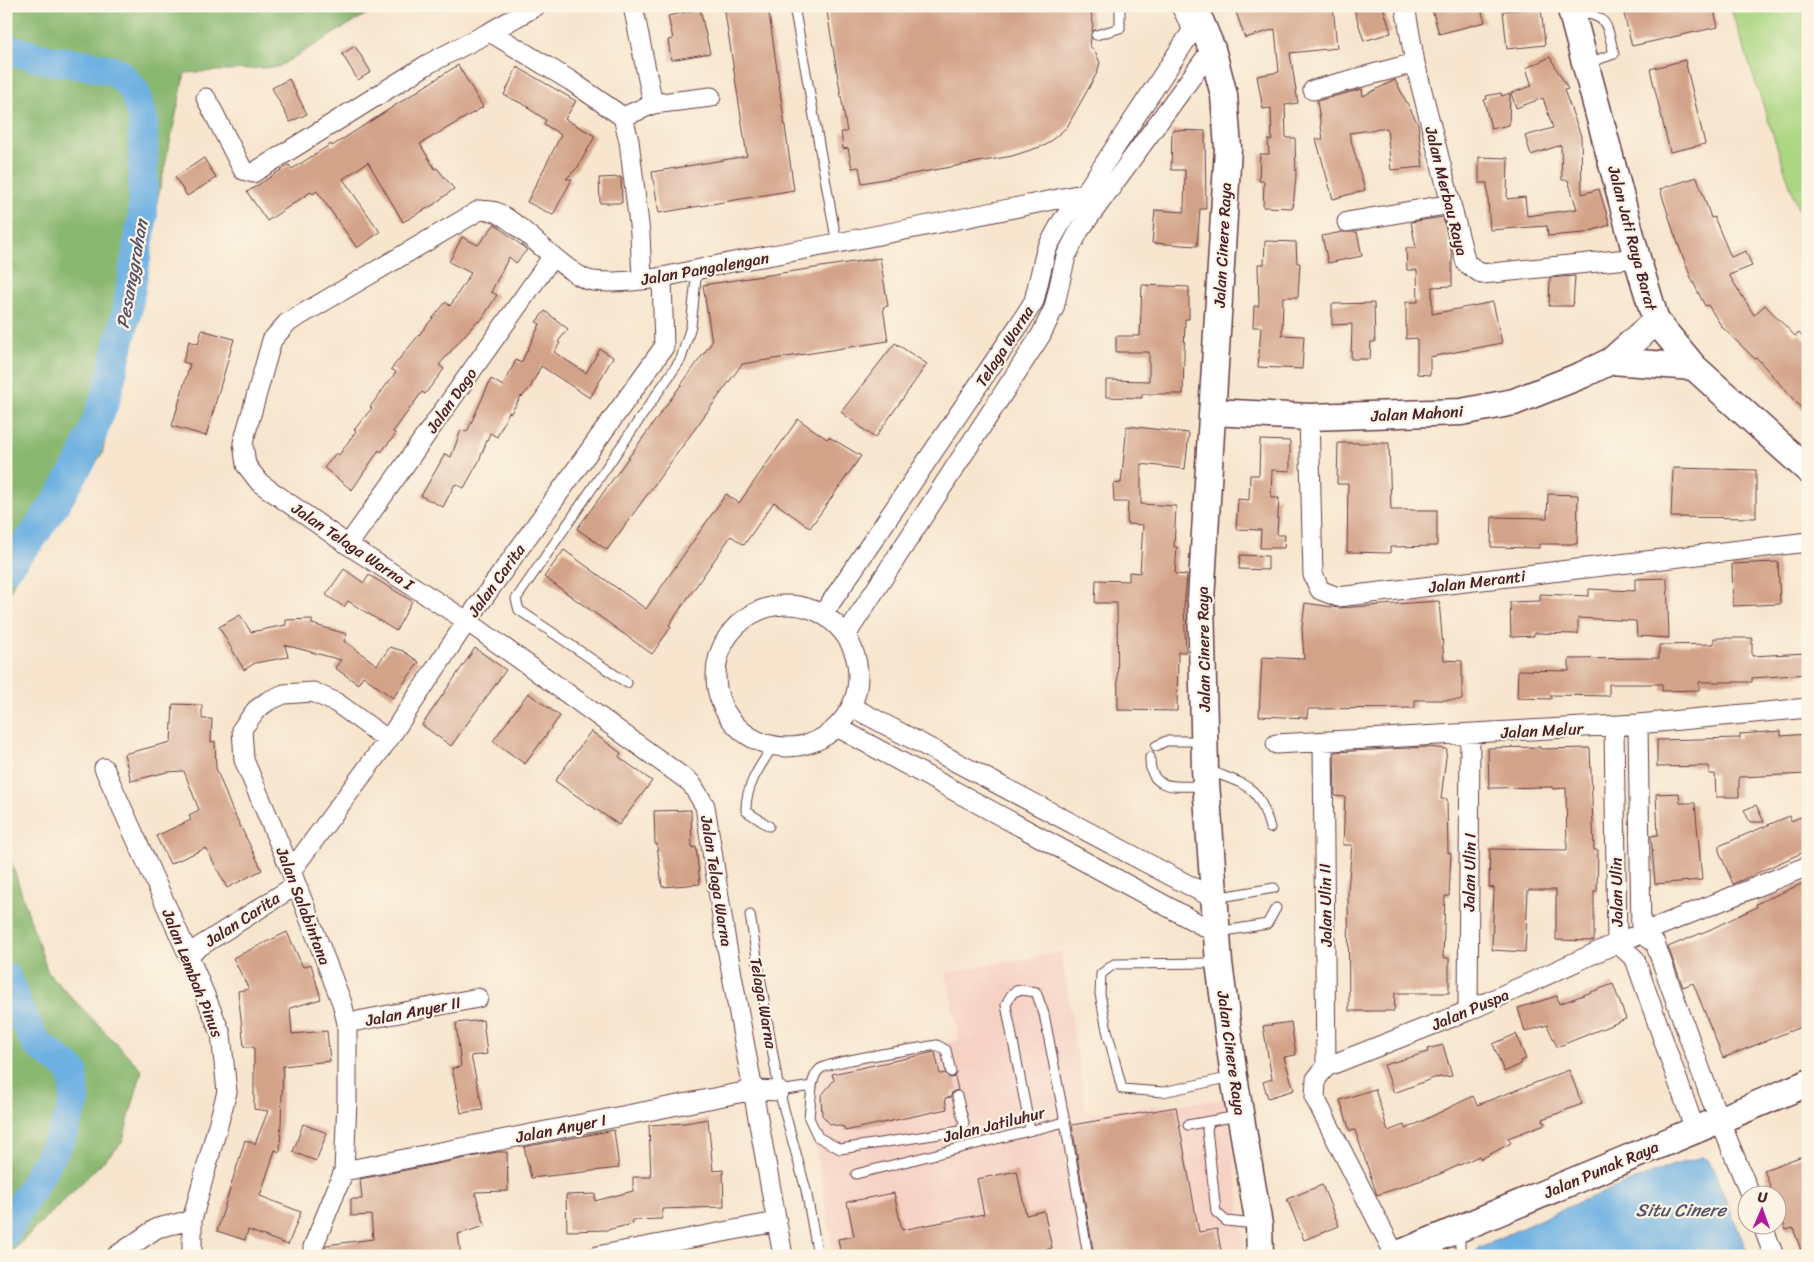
<svg xmlns="http://www.w3.org/2000/svg" width="1814" height="1262" font-family="Sriracha,sans-serif">
<rect width="100%" height="100%" fill="#fcf5e5"/>
<filter id="ink" filterUnits="userSpaceOnUse"><feTurbulence type="fractalNoise" baseFrequency=".02" numOctaves="2"/><feDisplacementMap in="SourceGraphic" scale="10" xChannelSelector="R" yChannelSelector="G"/><feConvolveMatrix kernelMatrix="1 2 1 2 8 2 1 2 1" color-interpolation-filters="sRGB"/></filter>
<filter id="wash" filterUnits="userSpaceOnUse"><feTurbulence type="fractalNoise" baseFrequency=".0096" numOctaves="4" result="noise"/><feDisplacementMap in="SourceGraphic" scale="20" xChannelSelector="R" yChannelSelector="G"/><feGaussianBlur stdDeviation="1.12" result="paint"/><feColorMatrix in="noise" values="0 0 0 0 0 0 0 0 0 0 0 0 0 0 0 0 0 1.4 0 .05"/><feComposite in="paint" operator="in"/></filter>
<g filter="url(#wash)">
<rect width="100%" height="100%" fill="#f7e5cd"/>
<path fill="#f6d2c5" d="M1061,952L1087,1113L1227,1099L1246,1256H834L803,1072L959,1040L946,973Z"/>
<path fill="#abd682" stroke="#7a7a56" d="M1730,6H1808V239Z"/>
<path fill="#88b770" stroke="#696b4e" d="M6,6H380L278,67L185,73L102,454L17,574L6,602Z
M6,846L48,973L142,1070L122,1143L7,1256Z"/>
<path fill="#6db0e2" stroke="#5c6886" d="M1702,1157L1707,1160L1713,1169L1749,1256H1475L1478,1248L1579,1202L1671,1166Z"/>
<g fill="none" stroke-linecap="round" stroke-linejoin="round">
<path stroke="#6db0e2" stroke-width="30" d="M6,48L47,60L89,65L117,72L134,90L143,119V215L127,311L106,397L82,459L60,496L33,536L6,568
M6,977L20,1012L36,1043L73,1071L75,1101L60,1139L6,1232"/>
</g>
<g id="blocks">
<path fill="#d3a389" d="M724,6H768L794,190L659,213L652,172L747,156Z
M826,6H1090L1093,23L1090,46L1096,53L1100,63L1097,73L1067,127L1046,145L1012,156L862,183L859,167L852,168L848,148L843,149L841,132H847Z
M1244,6H1333L1337,48L1290,53L1298,103L1285,105L1286,138H1295L1296,176L1293,208L1263,207L1264,181H1259L1260,154H1269L1268,140H1272L1271,108L1263,109L1257,76L1279,72L1275,29L1245,38L1235,9Z
M1353,6H1383L1391,33L1364,41Z
M1431,6H1480L1485,22L1439,34Z
M1622,6H1713L1718,27L1632,46Z
M1541,8L1545,45L1507,49L1503,11Z
M700,9L710,53L671,60L668,40L673,39L668,16Z
M355,46L371,72L358,80L342,54Z
M1550,57L1568,89L1564,90L1581,136L1582,194L1599,189L1610,225L1584,233L1548,236L1547,226L1490,230L1487,183H1479V157L1508,158L1507,199L1525,197L1527,216L1577,209L1568,180H1562L1561,145L1531,155L1525,136L1553,128L1543,98L1516,108L1511,93L1532,86L1526,68Z
M1685,60L1705,144L1670,152L1650,69Z
M458,65L483,107L420,144L435,169L437,168L454,189L433,205L403,222L368,162L343,179L380,232L357,248L317,191L313,194L311,192L267,221L247,192L289,165L292,169L331,144L332,146Z
M517,67L576,101L565,119L595,136L578,167L566,179H572L553,215L527,202L561,135L544,124L546,120L528,108L529,107L504,95Z
M289,79L307,114L290,122L272,88Z
M1395,80L1418,124L1423,167L1391,170L1387,128L1349,133L1365,190L1333,199L1316,139H1323L1317,101L1362,89L1363,96Z
M1501,93L1502,96L1510,93L1509,125L1491,129L1484,100L1487,99L1486,96Z
M1172,130L1205,131L1206,209H1200L1197,246L1152,243L1155,210L1184,212L1185,170H1171Z
M204,158L216,178L187,196L175,177Z
M621,177L622,203H600L599,178Z
M1697,177L1711,218L1714,217L1731,257L1746,251L1752,266L1729,275L1754,315L1765,305L1795,336L1799,333L1808,343V416L1757,358L1755,359L1722,327L1708,305L1705,306L1691,278L1674,233L1660,189Z
M1443,217L1452,255V286L1432,287V314L1493,302L1502,343L1430,357V375L1417,374V338L1406,339V302H1418L1417,270H1407L1406,248H1416L1411,222Z
M495,224L527,250L516,263L509,257L491,292L497,295L480,322L477,321L439,365L444,369L425,394L422,392L393,432L396,434L381,452L379,450L352,490L324,468L336,453L339,455L356,431L354,430L372,408L370,407L396,372L391,369L446,302L450,306L471,273L449,262L462,237L478,245Z
M1342,232H1357L1362,256L1328,263L1322,236Z
M1265,241L1296,242L1297,263H1300L1298,297H1283L1282,335L1304,336L1302,369L1258,367L1261,327H1253L1254,306H1259L1258,264H1264Z
M880,258L888,306L883,307L888,341L742,364L607,550L577,529L712,342L703,285Z
M1575,276L1573,306H1549L1550,278Z
M1142,285L1189,287V319H1185L1183,394H1142V398L1106,397V380L1149,381V352H1116V336H1140Z
M1374,303L1375,342H1371L1370,359H1351L1352,324L1332,325V304Z
M545,311L568,329L558,342L560,343L554,352L586,373L600,349L613,357L590,398L541,366L530,388L522,397L521,396L511,413L509,412L497,437L490,433L479,461L464,488L455,484L443,507L421,496L445,454L451,457L461,430L467,432L491,379L503,386L516,360L521,363L540,324L536,322Z
M202,330L234,339L206,436L172,426L190,364L183,362L189,341L198,344Z
M895,343L927,364L875,438L841,412Z
M798,419L827,439L829,437L861,456L810,528L774,502L744,545L731,536L669,625L671,627L652,654L544,577L564,550L646,609L726,494L739,503Z
M1127,426L1189,433L1185,469L1141,464V504L1176,506L1174,547H1177L1175,574L1187,575L1184,607L1186,652H1178L1177,711L1118,710L1117,603H1095L1096,580L1129,581V572L1140,573L1143,525L1127,524L1128,502H1114L1113,484L1121,483Z
M1260,440L1290,441V471L1272,470L1271,498H1279L1277,535H1285L1284,548H1260L1261,530L1236,529L1238,499L1249,500L1250,475H1259Z
M1338,443H1389L1391,510H1437V546L1390,547V553L1347,552L1348,484H1337Z
M1673,468L1756,470V518L1671,517Z
M1548,494L1578,495L1577,544H1539V548L1491,547L1492,517L1547,518Z
M1240,555L1268,556V570L1239,569Z
M1778,562L1780,604L1733,606L1732,564Z
M344,569L364,583L369,575L412,601L396,631L348,601L344,607L326,595Z
M1667,578L1669,638L1637,636L1636,621L1578,618V634L1534,633V636L1511,637L1510,602L1540,601V594L1589,596V589L1635,591V579Z
M1439,601L1444,660L1462,661V700H1415V708L1308,709L1307,718L1259,716L1262,657L1304,659L1302,628L1305,603L1339,608Z
M240,615L251,632L286,625V620L312,619V624L347,634L344,641L377,665L390,647L403,651L419,662L393,698L363,676L358,684L335,668L341,660L285,645L288,657L255,663L244,670L219,627Z
M1714,638H1752V656L1807,653L1808,674L1752,678V682H1699V690L1662,691V684H1609V696L1551,695V699L1517,698L1518,670L1569,671V659L1659,658V645L1714,644Z
M475,648L506,670L451,746L422,725Z
M528,693L560,716L525,764L493,741Z
M173,704L202,705V719H212L211,742L215,741L216,768L231,807L262,870L227,888L206,848L170,864L156,836L191,820L189,815L199,810L184,771L167,772L131,781L124,754L171,742Z
M591,731L621,753L619,757L652,781L619,825L555,781Z
M1781,731V736L1808,734V774L1739,777V797H1716L1715,774H1709V766L1657,767V740L1740,738V734Z
M1427,747L1447,749L1441,799H1447L1448,853H1451L1449,896H1445L1443,958H1449V993H1395L1394,1011H1349L1348,890L1352,845H1343L1345,797L1335,796L1334,752Z
M1540,747V749L1590,748L1594,850H1598L1597,891H1594V941L1556,940V890H1528L1525,952L1492,950L1494,888L1489,887L1490,849L1567,850L1566,788L1553,789L1552,787L1489,788L1488,748Z
M1679,793L1680,803H1695L1702,880L1655,884L1651,836L1658,835L1656,794Z
M1756,805L1764,822H1750L1744,810Z
M691,810L692,848L696,847L700,884L662,887L657,844H655L654,811Z
M1808,814V850L1733,884L1719,851V846L1789,816L1791,821Z
M1808,881V1024L1723,1058L1693,983L1683,987L1668,947L1711,929L1757,907L1756,904Z
M287,932L303,967L311,964L321,999L290,1008L292,1034L327,1031L330,1061L283,1066L280,1152L275,1150L260,1196L301,1212L288,1245L248,1230L245,1240L217,1231L245,1140L255,1144L268,1111L254,1109V1047H244L238,991L249,989L233,958Z
M1613,984L1626,1019L1557,1047L1547,1025L1525,1032L1518,1008L1557,996L1559,1004Z
M483,1020L487,1054L471,1056L483,1110L461,1113L452,1068L461,1067L456,1023Z
M1291,1022L1296,1055L1284,1057L1294,1090L1268,1098L1263,1082L1272,1079L1263,1026Z
M1516,1034L1526,1059L1520,1061L1521,1064L1504,1072L1493,1044Z
M1443,1045L1452,1076L1434,1078L1394,1093L1384,1065L1428,1052L1427,1049Z
M935,1052L940,1074L945,1073L950,1078L955,1077L958,1090L952,1092L951,1097L945,1098L947,1109L845,1131L844,1127L830,1124L822,1115L821,1096L834,1080L832,1074Z
M1569,1070L1582,1104L1543,1119L1545,1124L1508,1138L1511,1143L1481,1159L1479,1156L1440,1174L1377,1195L1355,1130L1350,1131L1340,1100L1375,1089L1388,1131L1404,1125L1406,1129L1473,1096L1477,1105Z
M1176,1107L1199,1232L1217,1229L1222,1256H1094L1072,1125Z
M708,1119L713,1171L723,1170L724,1207L662,1209V1219L632,1220L633,1224L607,1230L567,1231L566,1195L595,1194V1201L633,1191V1177H651L649,1125L685,1123Z
M303,1124L327,1133L316,1161L293,1152Z
M614,1130L619,1168L531,1178L524,1147Z
M497,1152H507L508,1191L475,1192L485,1226L458,1234L461,1256H324L326,1245L373,1239L371,1215L351,1216V1199H362L360,1179Z
M1808,1154V1256H1803L1793,1228L1786,1230L1776,1204V1194H1773L1764,1170Z
M1017,1171L1026,1215L1044,1211L1052,1248L1034,1252L1035,1256H841L838,1239L854,1236L847,1202L894,1193L902,1230L984,1214L977,1179Z
M1322,1185L1339,1226L1304,1240L1287,1199Z"/>
</g>
</g>
<g filter="url(#ink)">
<use href="#blocks" fill-opacity="0" stroke="#643d43" stroke-width="1"/>
<g fill="none" stroke-linecap="round" stroke-linejoin="round">
<defs>
<path id="lane" d="M794,6L837,244
M1175,6L1190,35
M1574,12C1609,15 1606,23 1614,54L1588,63
M1096,35L1120,28V6
M627,683L519,610L516,599L681,359L691,326L697,269
M1156,746L1166,741H1202
M1150,757C1149,792 1177,786 1203,786
M1208,770C1247,786 1258,783 1270,828
M769,826L746,811C745,787 760,766 773,746
M1215,898L1274,888
M750,915L779,1091L806,1190L818,1256
M1219,932L1267,924L1276,908
M1218,963L1114,964L1101,974L1100,994L1107,1030L1122,1089L1163,1092L1232,1077
M812,1086L809,1118L818,1137L840,1149L960,1131L964,1123L957,1096
M779,1091L812,1086C813,1080 815,1073 820,1069C832,1060 917,1049 937,1045L946,1050L951,1072
M1238,1116L1210,1121L1207,1129L1216,1212L1226,1221L1255,1224
M1188,1125L1210,1121
M1030,1129L1006,1005C1014,986 1017,990 1036,992L1044,1014L1065,1122
M856,1174L1065,1122L1088,1256
M1460,1231V1256
M1436,1242L1441,1256"/>
<path id="street" d="M633,6L653,104
M1405,6L1415,63L1466,263L1482,274L1637,258
M490,32L536,6
M1313,90L1415,63
M206,98L243,170L253,173L428,64L490,32L571,81L623,117L629,141L640,233L642,280
M623,117L653,104L711,97
M1347,222L1451,204
M1309,417L1313,575L1320,590L1338,597L1808,542
M348,545L553,256
M716 676a71 71 0 1 1 142 0a71 71 0 1 1-142 0Z
M823,614L1019,325L1034,301L1046,250L1062,221L1085,193L1200,19
M846,635L1041,335L1054,308L1066,256L1079,231L1212,49
M852,707L1213,898
M1638,724L1641,933L1655,943L1711,1099L1750,1194
M1614,726L1617,943L1635,959L1695,1130
M837,727L1216,933
M1323,742L1326,1067
M1276,744L1638,724L1808,708
M104,768L188,954L221,1034L227,1092L192,1220V1256
M291,871L388,740L467,621L664,347L662,279
M188,954L296,885
M1468,1011L1470,734
M347,1023L478,998
M344,1171L754,1090L779,1091
M1762,1224L1774,1256
M1395,1255L1315,1098L1316,1079L1326,1067L1468,1011L1617,943L1808,866
M116,1256L157,1228L192,1220
M313,1256V1247L344,1171L347,1100V1023L342,1003L291,871L244,760L242,729L256,710L268,701L284,694L313,692L337,703L388,740
M597,1256L776,1222
M783,1256L726,942L705,806L691,783L467,621L348,545L260,483L246,465L243,443L272,340L287,323L480,210C485,211 493,210 498,213C522,224 570,279 593,281C644,286 689,270 738,261C863,240 987,213 1112,188"/>
<path id="secondary" d="M1194,6L1212,49L1224,95L1228,148L1201,600L1205,769L1219,963L1234,1077L1259,1225L1260,1256
M1570,6L1637,258L1656,321L1694,367L1808,470
M1611,361L1694,367
M1213,412L1309,417L1461,412L1514,402L1582,375L1611,361L1656,321
M1394,1256L1808,1083"/>
</defs>
<use href="#lane" stroke="#643d43" stroke-width="11"/>
<use href="#street" stroke="#643d43" stroke-width="21"/>
<use href="#secondary" stroke="#643d43" stroke-width="29"/>
<use href="#lane" stroke="#fff" stroke-width="9"/>
<use href="#street" stroke="#fff" stroke-width="19"/>
<use href="#secondary" stroke="#fff" stroke-width="26"/>
</g>
</g>
<g text-anchor="middle" stroke-width="4.5" stroke-linejoin="round" paint-order="stroke">
<g font-size="16" fill="#4a1f2b" stroke="#fcf5e5">
<text transform="translate(1447 191) rotate(76)" y="6">Jalan Merbau Raya</text>
<text transform="translate(1633 238) rotate(75)" y="6">Jalan Jati Raya Barat</text>
<text transform="translate(1222 245) rotate(-87)" y="6">Jalan Cinere Raya</text>
<text transform="translate(705 268) rotate(-10)" y="6">Jalan Pangalengan</text>
<text transform="translate(1004 346) rotate(-57)" y="6">Telaga Warna</text>
<text transform="translate(451 400) rotate(-55)" y="6">Jalan Dago</text>
<text transform="translate(1417 413) rotate(-3)" y="6">Jalan Mahoni</text>
<text transform="translate(353 546) rotate(34)" y="6">Jalan Telaga Warna I</text>
<text transform="translate(496 580) rotate(-54)" y="6">Jalan Carita</text>
<text transform="translate(1477 581) rotate(-7)" y="6">Jalan Meranti</text>
<text transform="translate(1203 649) rotate(-91)" y="6">Jalan Cinere Raya</text>
<text transform="translate(1542 730) rotate(-3)" y="6">Jalan Melur</text>
<text transform="translate(1469 872) rotate(-89)" y="6">Jalan Ulin I</text>
<text transform="translate(717 881) rotate(81)" y="6">Jalan Telaga Warna</text>
<text transform="translate(1616 892) rotate(-91)" y="6">Jalan Ulin</text>
<text transform="translate(1325 905) rotate(-91)" y="6">Jalan Ulin II</text>
<text transform="translate(304 906) rotate(69)" y="6">Jalan Salabintana</text>
<text transform="translate(242 919) rotate(-33)" y="6">Jalan Carita</text>
<text transform="translate(193 973) rotate(68)" y="6">Jalan Lembah Pinus</text>
<text transform="translate(764 1003) rotate(80)" y="6">Telaga Warna</text>
<text transform="translate(1470 1009) rotate(-23)" y="6">Jalan Puspa</text>
<text transform="translate(413 1011) rotate(-11)" y="6">Jalan Anyer II</text>
<text transform="translate(1232 1053) rotate(82)" y="6">Jalan Cinere Raya</text>
<text transform="translate(994 1124) rotate(-14)" y="6">Jalan Jatiluhur</text>
<text transform="translate(561 1128) rotate(-11)" y="6">Jalan Anyer I</text>
<text transform="translate(1601 1169) rotate(-23)" y="6">Jalan Punak Raya</text>
</g>
<g font-size="18" font-style="italic" fill="#56526b" stroke="#fcf5e5">
<text transform="translate(132 274) rotate(-80)" y="6">Pesanggrahan</text>
<text x="1681" y="1216">Situ Cinere</text>
</g>
</g>
<rect width="1814" height="1262" fill="none" stroke="#fcf5e5" stroke-width="25"/>
<g transform="translate(1762 1210) rotate(2)"><circle r="24" fill="#fcf5e5" stroke="#b59f9b"/>
<path d="M0-4L9 19L0 12L-9 19Z" fill="#b5179e"/>
<text y="-8" font-size="14" font-weight="bold" text-anchor="middle" fill="#4a1f2b">U</text>
</g>
</svg>
